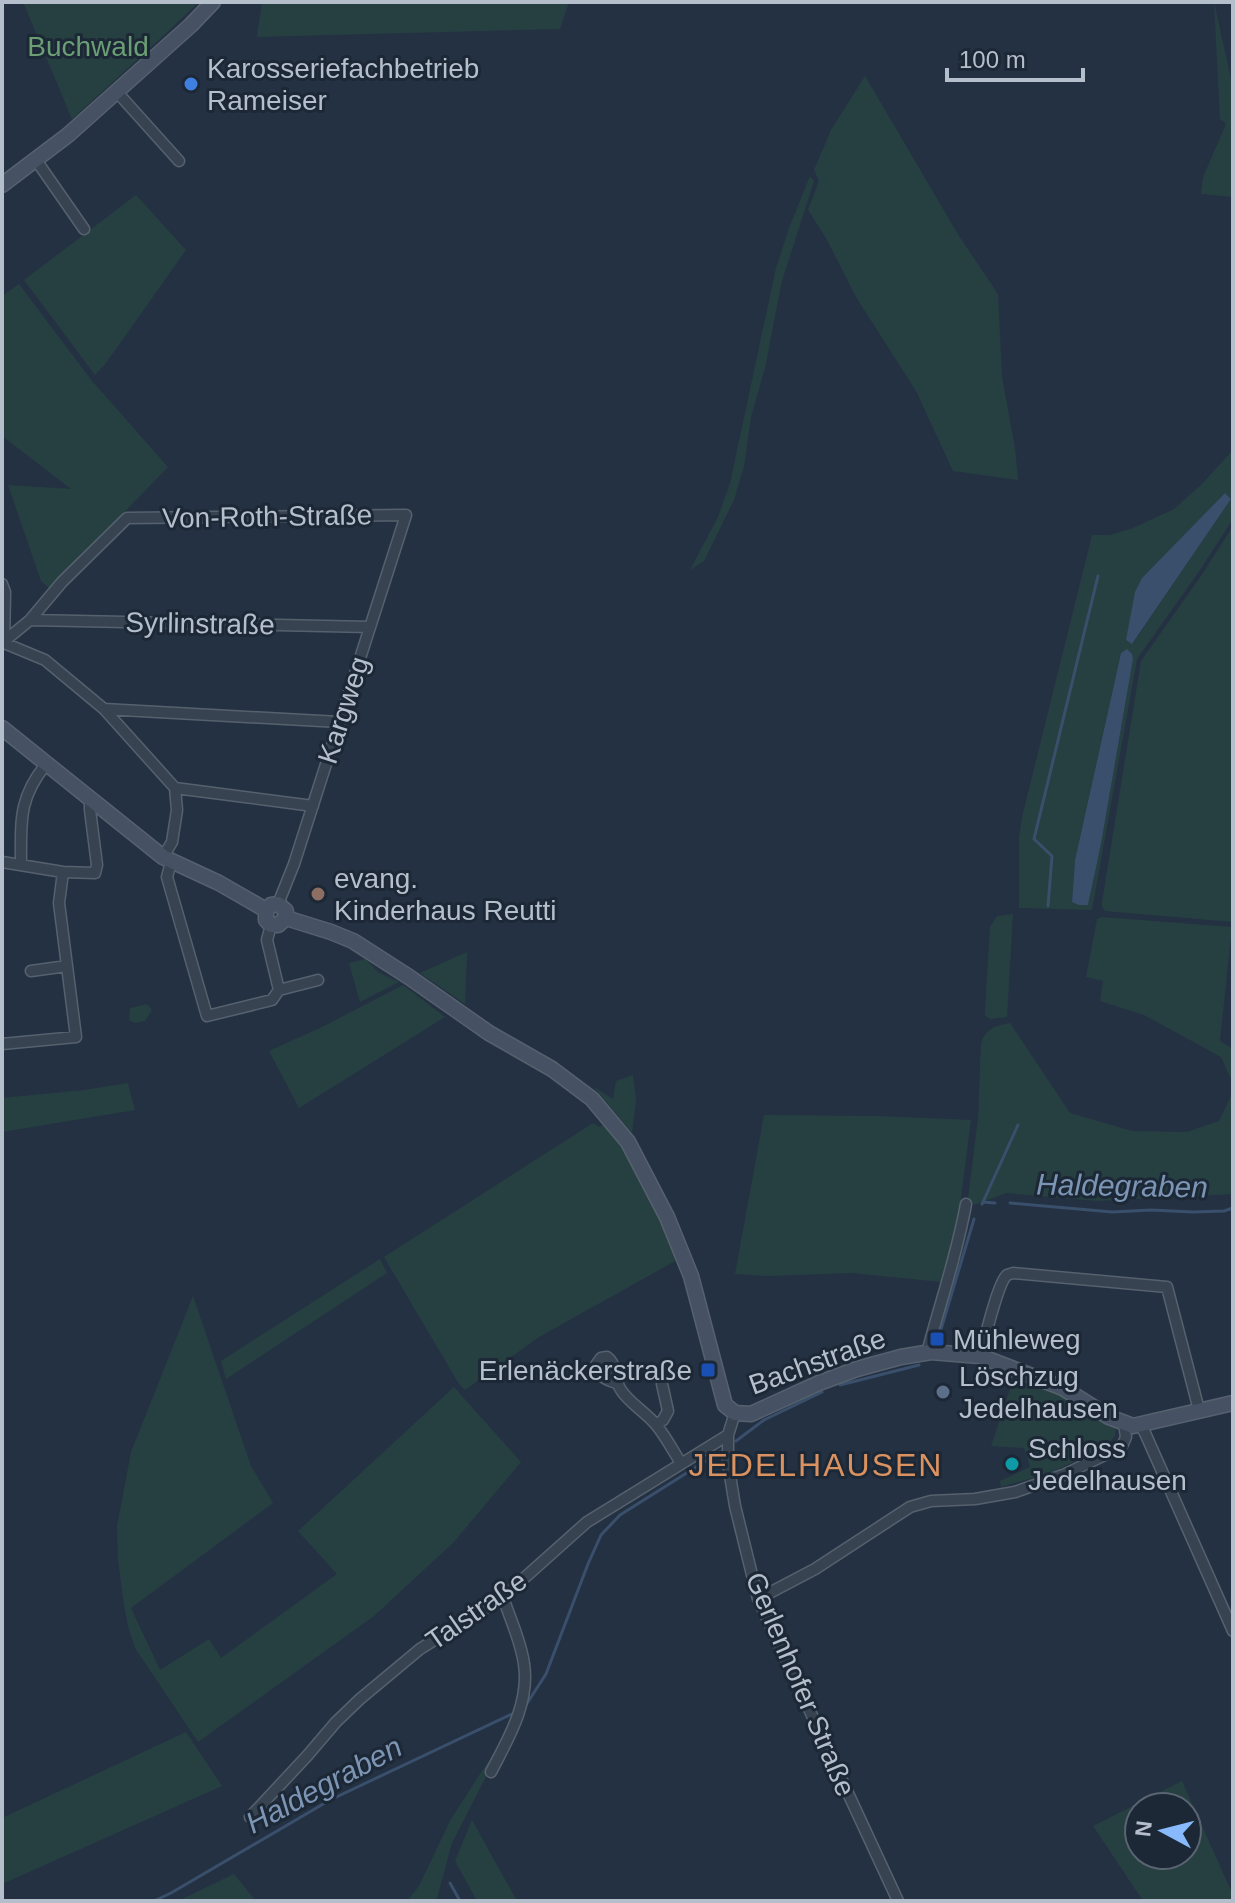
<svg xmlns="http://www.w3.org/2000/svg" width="1235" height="1903" font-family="Arial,sans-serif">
<rect width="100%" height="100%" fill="#243142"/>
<path fill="#264042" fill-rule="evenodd" d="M23,2H199L162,37L72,119Z
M262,2H569L560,29L257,37Z
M1214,2L1233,88V197L1201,194L1203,177L1226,124L1220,119Z
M865,76L959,236L998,294L1002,377L1015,448L1018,480L953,471L916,391L856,297L826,238L808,210L819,181L814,170L831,130Z
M810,176L814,181L782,281L765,368L751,417L744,466L734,500L704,561L690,570L718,517L730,483L776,268L789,228Z
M136,195L186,250L106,363L95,375L24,280Z
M19,284L92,381L168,467L50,589L41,581L8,485L71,489L2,436V296Z
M1233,450V519L1200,570L1137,659L1092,910L1019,908V838L1022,817L1092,535H1110L1133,528L1174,509L1201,485ZM1225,493L1231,499L1133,643L1142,578ZM1127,650L1133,659L1101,844L1088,905L1072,902L1075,860L1121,653Z
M1233,526V922L1105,911L1102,907V902L1141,661L1203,573Z
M1013,914L1007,1017L990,1019L985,1015V1010L990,927L997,916Z
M1101,917L1232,927L1220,1041L1233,1049V1084L1221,1057L1144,1015L1100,1001L1103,981L1086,977L1097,919Z
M467,952L465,1004L420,973Z
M365,959L378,972L399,982L360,1002L349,963Z
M403,985L445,1017L299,1108L269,1051L322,1027Z
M147,1004L152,1010L145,1021L135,1023L129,1020L130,1008Z
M1010,1023L1070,1113L1132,1131L1187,1132L1219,1121L1233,1092V1194L1097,1201L1006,1193L977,1204C972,1205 970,1204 968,1199L978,1118L981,1044C985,1028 996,1026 1010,1023Z
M633,1075L636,1100L632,1133L593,1086L613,1099L616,1081Z
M128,1083L135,1110L2,1132V1098L84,1090Z
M764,1115L877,1116L971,1120L956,1236L942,1282L851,1273L768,1276L735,1274Z
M593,1123L599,1127L606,1123C635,1166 658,1212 677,1260L539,1337L465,1390L459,1384L384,1257Z
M380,1259L387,1273L226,1379L221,1361Z
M193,1296L251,1466L273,1503L131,1608L160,1670L209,1639L221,1658L337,1574L298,1531L454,1387L521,1462L453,1543L374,1616L198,1742L135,1648L128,1626L123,1599L118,1559L117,1526L131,1452Z
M998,1366C1039,1383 1083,1399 1116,1428L1115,1436L1107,1445L1091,1454L1049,1473L1001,1487L1000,1481L1030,1467L1024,1448L991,1446L1014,1377L997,1371Z
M186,1732L222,1786L2,1884V1818Z
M496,1757L452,1843L437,1898L435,1901H407L419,1886L451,1819L487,1763Z
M1182,1781L1233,1895V1901H1143L1093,1826ZM1139,1807H1187V1855H1139Z
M472,1820L517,1901H477L455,1861Z
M234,1874L256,1901H178Z"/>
<path fill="#394f6b" d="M1225,493L1231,499L1132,644L1126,640L1135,592L1142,578Z
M1127,649L1132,654L1133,659L1101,844L1088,905H1079L1072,902L1075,860L1121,653Z"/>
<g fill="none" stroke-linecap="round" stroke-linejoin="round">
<path stroke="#394f6b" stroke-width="3" d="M1048,906L1052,856L1034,839L1098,576
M983,1202L1018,1125
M1010,1203L1112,1212L1151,1210L1193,1212L1224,1211L1233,1208
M982,1204L983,1202L995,1203
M939,1336L974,1219
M840,1385L919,1365
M736,1441L764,1420L822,1392
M526,1705L546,1674L588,1564L601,1535L620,1515L720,1452
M450,1883L460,1901
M154,1901L171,1893L330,1800L516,1712"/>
<defs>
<path id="street" d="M117,92L179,161
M36,160L84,229
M2,584L5,592L4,643L45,660L104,709L175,788L177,810L172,842L163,857
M30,620L370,627
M2,643L30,620L62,582L127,518L406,515L294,864L278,904
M104,709L339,722
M175,788L313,806
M2,862L63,872L59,903L76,1037L2,1044
M171,862L167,877L207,1016L272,1000L279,990L267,940L271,925
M21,865C21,821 18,798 47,763
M63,872L95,873L97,865L90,810V798
M31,971L67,966
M279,990L318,980
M927,1353C940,1303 957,1255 966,1204
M980,1356C984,1342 998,1282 1007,1275C1009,1274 1011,1274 1013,1273L1167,1287L1199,1410
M616,1383C606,1379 597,1377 596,1365L601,1358L607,1357C618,1365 613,1379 621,1390C630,1404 646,1412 657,1426C666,1437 673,1451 681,1463
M735,1413L728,1435V1463L735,1506L758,1599L898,1901
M656,1425L663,1420L668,1411L662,1384
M1140,1425L1145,1433L1233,1631
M758,1599L815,1569L910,1507L931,1501L975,1499L1015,1492L1063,1475L1105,1455L1123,1444L1126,1437L1124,1424
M491,1772C508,1739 530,1703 524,1664C521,1641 510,1619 503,1597
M250,1817L307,1756L336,1722L360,1699L420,1649L503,1597L587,1522L728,1435"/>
<path id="secondary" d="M2,185L68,135L191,25L213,2
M2,728L163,857L219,883L266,910
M266,910V920L271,925H278L286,918
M266,910L271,905L278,904L286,911V918
M286,918L331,932L353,941L409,977L489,1033L552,1069L592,1099L628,1142L667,1217L691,1276L725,1405L735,1413L751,1414L819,1383L857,1369L901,1357L931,1352L980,1356L1063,1388L1109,1417L1133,1426L1233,1403"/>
</defs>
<use href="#street" stroke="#56616e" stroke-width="13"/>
<use href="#secondary" stroke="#56616e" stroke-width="17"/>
<use href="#street" stroke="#384351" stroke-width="10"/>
<use href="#secondary" stroke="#465264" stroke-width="14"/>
</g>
<circle fill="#3f7fe0" stroke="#1d2836" stroke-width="3" cx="191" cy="84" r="8"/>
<circle fill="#8d6e63" stroke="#1d2836" stroke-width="3" cx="318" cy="894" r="8"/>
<g fill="#1a4fb4" stroke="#1d2836" stroke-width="3">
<rect x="929" y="1331" width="16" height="16" rx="4"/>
<rect x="700" y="1362" width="16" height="16" rx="4"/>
</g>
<circle fill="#5c6f8a" stroke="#1d2836" stroke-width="3" cx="943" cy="1392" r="8"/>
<circle fill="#0f9aa8" stroke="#1d2836" stroke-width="3" cx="1012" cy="1464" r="8"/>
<g text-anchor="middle" stroke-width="6" stroke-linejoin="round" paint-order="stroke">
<g font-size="28" fill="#6b9e75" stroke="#1d2836">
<text x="88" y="56">Buchwald</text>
</g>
<g font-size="28" fill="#b5becb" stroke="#1d2836" text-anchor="start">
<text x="207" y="78">Karosseriefachbetrieb<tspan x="207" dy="32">Rameiser</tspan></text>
<text x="334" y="888">evang.<tspan x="334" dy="32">Kinderhaus Reutti</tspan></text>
<text x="953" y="1349">Mühleweg</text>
<text x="692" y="1380" text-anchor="end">Erlenäckerstraße</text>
<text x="959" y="1386">Löschzug<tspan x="959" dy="32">Jedelhausen</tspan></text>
<text x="1028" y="1458">Schloss<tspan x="1028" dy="32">Jedelhausen</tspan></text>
</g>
<g font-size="28" fill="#b5becb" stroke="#1d2836">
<text transform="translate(267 516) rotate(-1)" y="10">Von-Roth-Straße</text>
<text transform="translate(200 623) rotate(1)" y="10">Syrlinstraße</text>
<text transform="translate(343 710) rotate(-72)" y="10">Kargweg</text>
<text transform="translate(817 1361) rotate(-20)" y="10">Bachstraße</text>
<text transform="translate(476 1610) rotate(-35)" y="10">Talstraße</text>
<text transform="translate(801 1684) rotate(67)" y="10">Gerlenhofer Straße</text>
</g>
<g font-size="30" font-style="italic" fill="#7c95b4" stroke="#1d2836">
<text transform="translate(1122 1186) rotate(1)" y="10">Haldegraben</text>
<text transform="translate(324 1785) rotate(-28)" y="10">Haldegraben</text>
</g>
<g font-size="32" letter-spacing="2" fill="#db9261" stroke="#1d2836">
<text x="816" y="1476">JEDELHAUSEN</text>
</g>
</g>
<rect width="1235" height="1903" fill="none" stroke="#b5becb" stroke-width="8"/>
<g transform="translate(1163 1831) rotate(277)"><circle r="38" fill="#1d2836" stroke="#5a6472" stroke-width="2"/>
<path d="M0-6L14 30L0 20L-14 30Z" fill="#88b9fd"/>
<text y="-12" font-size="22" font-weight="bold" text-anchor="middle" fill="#b5becb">N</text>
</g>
<path d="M947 68v12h136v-12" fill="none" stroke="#b5becb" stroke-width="4"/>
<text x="959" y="68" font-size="24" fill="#b5becb" stroke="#1d2836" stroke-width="6" paint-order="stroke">100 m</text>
</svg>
